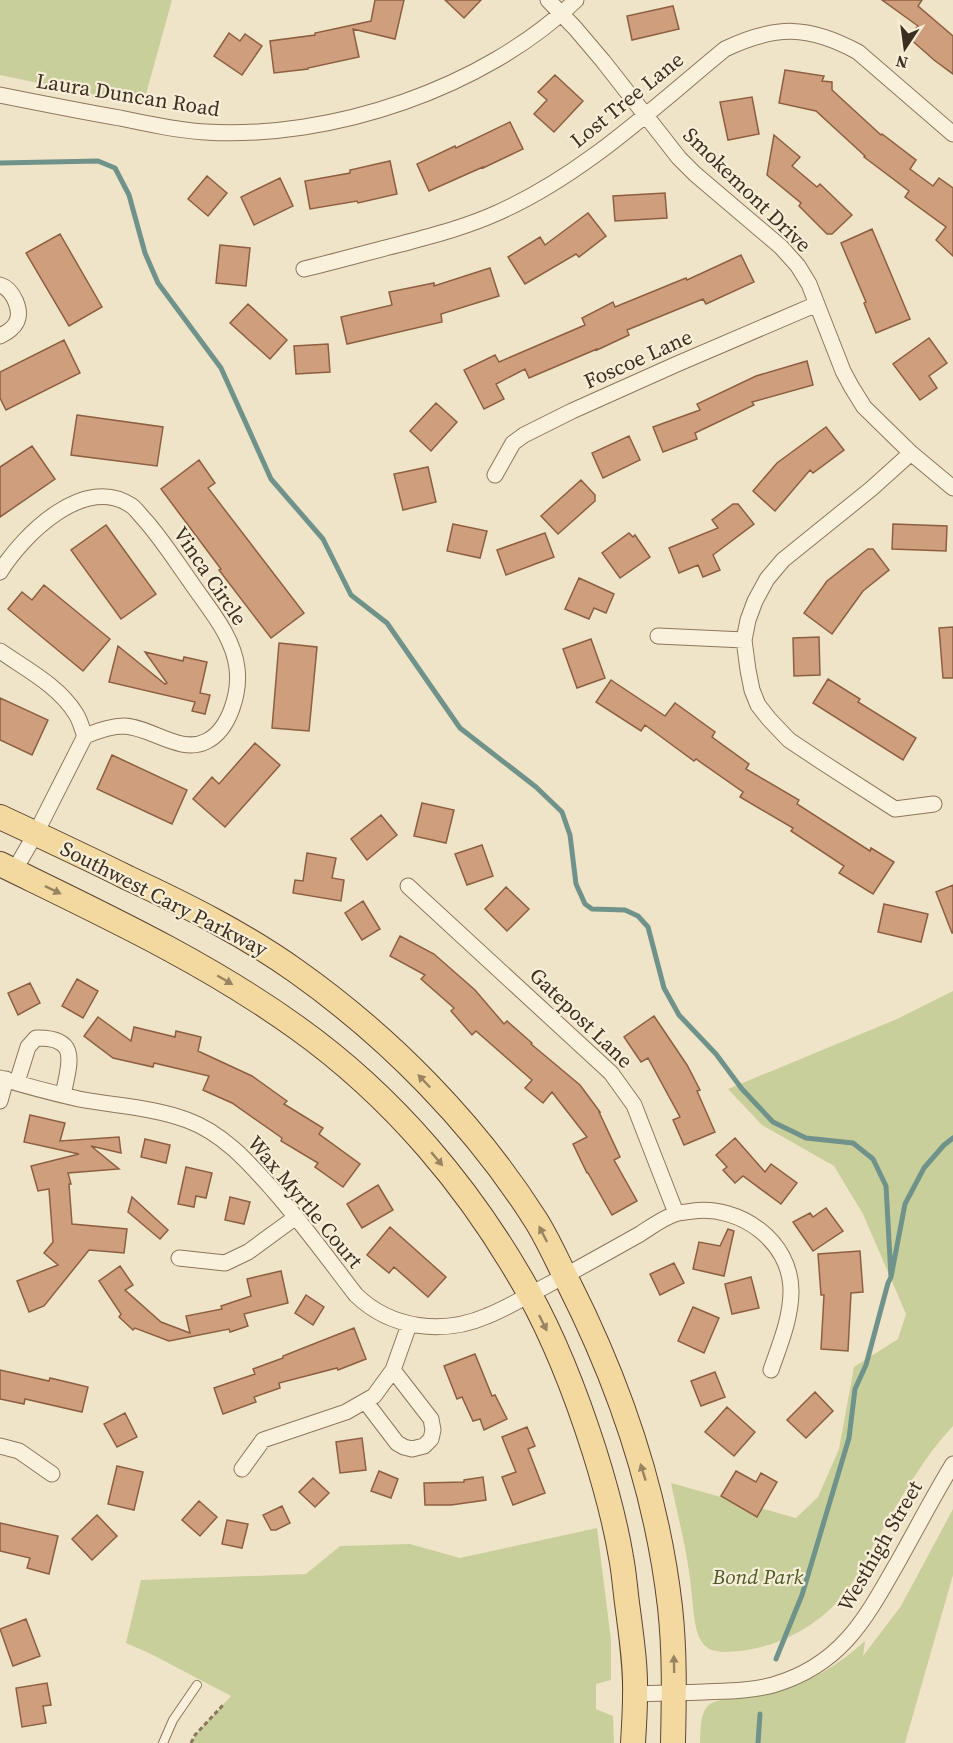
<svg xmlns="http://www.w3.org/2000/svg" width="953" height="1743" font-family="'Source Serif 4',serif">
<rect width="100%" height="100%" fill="#f0e4c8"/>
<path fill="#c9cf9b" d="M0,0H172L143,105L0,75Z
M953,991V1426C922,1459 900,1500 877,1539C867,1556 859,1574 847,1590C822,1624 782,1646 740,1651C725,1652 708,1655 700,1639C693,1627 692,1588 689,1572C685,1542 677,1513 671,1483L796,1518L818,1497L839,1449L854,1367L898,1339L906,1314L863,1214L834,1166L762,1125L728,1089L897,1019Z
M953,1509V1575L905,1743H700C701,1730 699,1713 710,1704C720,1697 751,1698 764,1695C803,1687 836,1667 865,1641L863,1656L901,1606Z
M597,1528L611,1640V1680L596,1684V1709L613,1716L614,1743H191L195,1735L231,1696L151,1654L126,1643L141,1580L306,1574L340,1546L410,1544L460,1558Z"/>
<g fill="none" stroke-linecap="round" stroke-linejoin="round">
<path stroke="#6f938a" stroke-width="5" d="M0,163L98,161L115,168L129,195L145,253L158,283L221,368L271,479L323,539L351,595L387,623L460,728L536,787L562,812L570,835L576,884L585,904L592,909L625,910L638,916L648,927L664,988L679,1015L716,1054L742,1089L773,1122L806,1138L853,1143L873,1159L886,1186L891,1277
M776,1659L802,1595L849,1438L855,1389L866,1365L888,1283L891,1277L905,1204L924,1168L944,1145L953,1138
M758,1743L760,1714"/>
</g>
<path fill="#cf9f7d" stroke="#8d5f41" stroke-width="1.5" d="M375,0H404L395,39L353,29L359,57L308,68V69L274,73L270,41L315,35V33L371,21Z
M445,0H481L464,18Z
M882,0H922L918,6L953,36V74L934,60L908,37L918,26Z
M673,6L679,29L632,40L627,16Z
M229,33L240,41L245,34L262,46L242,75L214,56Z
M785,70L824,76L822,81L832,82V90L881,135L882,134L916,160L910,169L933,186L939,178L953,188V256L936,240L946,227L905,197L909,191L864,157L865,156L816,111L779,103Z
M555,75L583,101L554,132L534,114L547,100L538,92Z
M752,97L759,134L728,140L720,102Z
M510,122L523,149L483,168V167L429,191L417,164L455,146L456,148Z
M774,135L800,157L792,166L817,187L820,184L852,215L832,234H827L799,206L801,203L767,175Z
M390,161L397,194L358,203L357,201L310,209L305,181L350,173V170Z
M207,176L227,193L208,216L188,199Z
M280,178L293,206L254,225L241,197Z
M665,193L667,218L615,221L613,196Z
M588,213L606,236L579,257L576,254L525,284L508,257L540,237L545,245Z
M872,229L910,319L876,333L864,303L866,302L841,243Z
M60,234L102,307L69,326L26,253Z
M220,245L250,248L246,286L216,283Z
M741,255L754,282L706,304L703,299L627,330L629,335L597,350V349L529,378L525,369L496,384L504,399L484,409L464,370L495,355L499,362L585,325L582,318L613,302L615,307L686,278L687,280Z
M490,268L499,296L441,314L442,322L347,344L341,317L392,305L389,292L434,283V286Z
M248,304L287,340L270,359L230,323Z
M929,338L947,363L929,376L937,388L920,400L893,364Z
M64,340L80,373L6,410L0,398V372Z
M328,344L330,372L296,374L294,346Z
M807,361L813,385L752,402L754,405L695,433L697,439L663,452L653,427L700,410L697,404L756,376Z
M436,403L457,422L431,451L410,431Z
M77,415L163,427L157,466L71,455Z
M826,427L844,450L813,473L810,470L775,511L753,491L777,463Z
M629,436L640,460L603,478L592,453Z
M32,446L55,479L0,517V467Z
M199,460L215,483L208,488L304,613L271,638L219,570L221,569L161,489Z
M428,467L436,502L403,510L394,474Z
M581,480L595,495V501L558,534L541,516Z
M733,504H738L754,524L713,555L720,570L703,577L698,565L679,573L669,548L718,528L712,520Z
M453,524L487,531L480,558L447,551Z
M893,524L947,526L946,551L892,549Z
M106,525L156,594L121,619L71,550Z
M545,533L554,557L506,575L497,550Z
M629,533L633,537L635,535L650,557L620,578L602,553Z
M868,549H873L889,570L863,591L832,634L804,613L827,581Z
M579,578L614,594L606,613L594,608L589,619L565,609Z
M44,585L110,639L83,671L8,609L22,592L32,600Z
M953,627V678H943L939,628Z
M819,637L820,675L794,676L793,638Z
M591,639L605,678L577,688L563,649Z
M279,643L317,647L309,731L272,728Z
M118,646L165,684L167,683L145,652L183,661L184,657L207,662L200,693L210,695L205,714L192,711L195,702L109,682Z
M828,679L860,699L858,702L916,738L903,760L813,703Z
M611,680L665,716L675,703L715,732L712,737L749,764L746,769L799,800L797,804L870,851L871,848L894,862L873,894L839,873L844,866L791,831L793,828L740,797L743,792L696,759L694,761L645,725L641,731L596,702Z
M0,698L48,720L32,755L0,740Z
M255,743L280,765L225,827L193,799L212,777L219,784Z
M112,755L187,790L172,824L97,789Z
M422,803L454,810L446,843L414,836Z
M381,815L397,835L367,860L351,839Z
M482,845L493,876L467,885L455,854Z
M307,853L336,858L332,878L344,880L341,901L293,893L295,880L303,881Z
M953,885V933H952L936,892Z
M506,887L529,909L507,931L485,909Z
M363,901L380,929L362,940L345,913Z
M884,904L928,914L921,942L878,932Z
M400,936L434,954L475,990L504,1024L507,1021L532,1043L531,1044L580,1085L600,1112H599L620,1157L614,1160L637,1201L612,1215L588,1173H587L573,1144L587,1137L552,1092L543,1103L525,1088L532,1080L476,1031L472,1035L451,1011L454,1008L421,979L425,975L390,956Z
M77,979L98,991L83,1018L62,1006Z
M30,983L40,1003L18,1015L8,993Z
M654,1016L687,1065L700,1090L697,1091L715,1132L684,1145L673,1120L680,1117L648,1058L641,1062L624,1037Z
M98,1017L131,1041L134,1027L175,1037L176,1031L201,1037L198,1051L252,1076L287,1101L284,1104L323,1128L319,1134L360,1164L343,1187L315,1167L318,1163L281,1141L282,1138L232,1103L203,1090L209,1076L154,1063L153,1067L113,1058L84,1036Z
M30,1115L65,1123L60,1141L119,1137L121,1153L91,1146L119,1169L68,1173L71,1184H69L72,1224L127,1229L124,1253L89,1250L44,1306L29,1312L17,1281L58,1265L44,1253L53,1242L49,1189L38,1191L31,1166L79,1154L24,1142Z
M735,1138L765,1172L771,1164L797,1183L781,1204L743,1176L735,1183L723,1170L727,1167L716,1155Z
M145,1139L170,1145L166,1163L141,1157Z
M186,1167L212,1173L206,1198L196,1196L194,1207L178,1204Z
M378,1185L393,1210L362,1228L347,1204Z
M132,1197L168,1230L160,1239L128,1212Z
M230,1197L250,1202L244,1224L225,1220Z
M826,1208L843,1231L813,1251L793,1222L810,1213L813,1217Z
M390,1227L446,1277L428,1297L394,1267L389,1273L367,1255Z
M728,1229L734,1231L724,1276L693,1269L699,1242L720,1246Z
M860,1251L863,1292L851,1293L848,1351L821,1349L824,1295H821L818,1254Z
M674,1263L684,1283L660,1295L650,1274Z
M120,1266L133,1285L125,1290L161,1322L190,1333L186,1316L222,1309L221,1306L251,1296L247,1279L281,1271L288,1303L244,1314L248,1326L230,1332L229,1329L169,1341L135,1328L133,1330L119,1317L121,1314L99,1281Z
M751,1277L759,1308L732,1314L725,1284Z
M306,1295L324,1307L313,1325L295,1313Z
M693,1307L719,1318L704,1353L678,1341Z
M354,1328L366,1359L338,1370L337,1368L279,1383L280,1388L254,1397L256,1402L223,1414L214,1388L255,1374L253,1369L283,1358V1356Z
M475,1354L492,1396L495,1395L507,1419L484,1430L480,1419L473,1421L462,1397L457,1399L444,1366Z
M0,1370L49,1381L50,1378L88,1387L82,1412L25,1399L24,1404L0,1399Z
M715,1372L725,1397L701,1406L691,1381Z
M815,1392L833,1411L806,1438L787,1420Z
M727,1407L755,1432L734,1456L705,1432Z
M125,1413L137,1437L117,1447L104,1424Z
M527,1427L535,1446L528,1449L545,1493L513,1505L502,1477L516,1472L502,1437Z
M362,1438L366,1470L340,1473L336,1442Z
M117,1466L143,1472L134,1510L108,1504Z
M379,1471L398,1479L391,1498L371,1491Z
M736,1471L756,1482L761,1473L777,1482L757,1517L721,1496Z
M483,1477L486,1500L451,1505H425L424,1483L464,1482V1480Z
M313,1478L329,1493L315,1507L299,1492Z
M199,1501L217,1517L200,1536L182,1520Z
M282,1506L290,1523L276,1530H271L263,1515Z
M97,1515L117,1536L92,1560L72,1539Z
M227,1520L248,1524L242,1548L222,1544Z
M0,1523L58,1536L49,1574L27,1568L30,1558L0,1551Z
M26,1619L40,1656L13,1666L0,1629Z
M47,1683L51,1705L43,1706L46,1723L22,1727L16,1688Z"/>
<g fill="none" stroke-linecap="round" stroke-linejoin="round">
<defs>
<path id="service" d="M163,1743L173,1720L197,1685"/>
<path id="minor" d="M548,0L575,28L603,61L679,158L695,174L781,247L798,266L809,284L843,371L851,386L864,407L911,453L953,488
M0,95C40,103 80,111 120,118C148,124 176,130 205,132C331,140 485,88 576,0
M304,269C337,261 369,252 401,244C434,235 466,227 497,213C583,175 653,108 725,49C776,25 808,25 858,52L953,134
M0,285C13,289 23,311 16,323C13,329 6,333 0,336
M911,453L871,489L783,560L767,579L755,601L748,620L744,640L748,670L752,690L758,705L769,719L789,740L822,762L895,809L934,804
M495,475L513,443L524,435L572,411L677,364L817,304
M0,572C23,535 85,473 132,506C136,509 140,515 144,519C161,538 175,560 190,581C208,608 233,635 237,668C240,692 230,729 207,741C181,755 151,727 124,726C111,726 97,731 85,736
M658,636L744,640
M0,651C26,669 59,686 76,714C80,720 82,729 85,736L36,833L14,871
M408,886L611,1073L634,1105L676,1213
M0,1078C26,1086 53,1093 79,1099C115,1106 152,1107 187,1120C223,1133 249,1163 274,1191C303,1224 329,1260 356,1295C391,1329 443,1335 487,1316C507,1308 525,1297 544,1287C576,1270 608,1252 640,1234C651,1227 663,1218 675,1214C681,1212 688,1212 693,1211C740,1205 791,1241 791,1291C791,1318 780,1344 771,1370
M17,1082L28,1047L36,1038C81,1037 69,1064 63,1095
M0,1101L6,1079
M179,1258L225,1263L248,1252L296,1217
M365,1401L397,1443L404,1447L412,1449L424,1446L431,1439L433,1430L431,1419L393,1370
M0,1446L19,1451L52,1474
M242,1469L263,1440L346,1412L374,1396L393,1370L409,1325
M635,1694C658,1693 681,1693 704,1692C727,1691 750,1691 773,1685C842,1665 866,1618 899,1560C917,1528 934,1495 953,1464"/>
<path id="primary" d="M0,817C43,837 86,857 128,878C186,905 244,934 296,971C388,1036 474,1123 535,1219C548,1239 558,1263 569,1284C620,1385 657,1494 670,1607C675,1652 674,1698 673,1743
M0,864C102,914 204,961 296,1027C393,1096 472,1190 529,1293C556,1342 577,1397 594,1450C605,1485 615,1521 621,1557C624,1572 625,1588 627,1603C631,1634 636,1666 635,1696C635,1712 634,1727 633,1743"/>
</defs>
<use href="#service" stroke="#8d765c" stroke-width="10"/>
<use href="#minor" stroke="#8d765c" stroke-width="17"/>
<use href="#primary" stroke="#5b4430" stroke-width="26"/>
<path stroke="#8d765c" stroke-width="3" stroke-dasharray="4.5 3" stroke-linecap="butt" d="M191,1743L195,1735L224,1704"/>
<use href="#service" stroke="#faf1dc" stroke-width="8"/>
<use href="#minor" stroke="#faf1dc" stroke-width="15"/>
<use href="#primary" stroke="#f3d9a0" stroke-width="24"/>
</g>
<defs><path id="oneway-solid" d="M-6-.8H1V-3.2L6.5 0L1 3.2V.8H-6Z" transform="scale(1.5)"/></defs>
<g fill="#988460">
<use href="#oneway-solid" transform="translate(53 890) rotate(26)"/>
<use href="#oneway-solid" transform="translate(225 980) rotate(30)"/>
<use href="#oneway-solid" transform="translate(424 1081) rotate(-134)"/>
<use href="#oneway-solid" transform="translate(437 1159) rotate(50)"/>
<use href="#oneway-solid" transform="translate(543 1234) rotate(-117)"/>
<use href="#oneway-solid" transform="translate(543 1323) rotate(64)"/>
<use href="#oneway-solid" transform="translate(643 1472) rotate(-107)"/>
<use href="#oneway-solid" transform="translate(674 1664) rotate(-91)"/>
</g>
<g text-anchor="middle" stroke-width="4.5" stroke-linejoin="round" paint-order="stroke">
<g font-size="21" fill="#3d2e20" stroke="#f7eed8">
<text transform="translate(128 95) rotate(9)" y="7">Laura Duncan Road</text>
<text transform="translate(627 100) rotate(-39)" y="7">Lost Tree Lane</text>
<text transform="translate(747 190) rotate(44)" y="7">Smokemont Drive</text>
<text transform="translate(638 359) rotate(-24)" y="7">Foscoe Lane</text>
<text transform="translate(210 576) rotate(56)" y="7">Vinca Circle</text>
<text transform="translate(164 899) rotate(27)" y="7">Southwest Cary Parkway</text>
<text transform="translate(581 1018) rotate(44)" y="7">Gatepost Lane</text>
<text transform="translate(305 1202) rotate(50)" y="7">Wax Myrtle Court</text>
<text transform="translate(880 1546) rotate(-60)" y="7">Westhigh Street</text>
</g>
<g font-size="21" font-style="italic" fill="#4d5a26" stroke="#f7eed8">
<text x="758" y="1584">Bond Park</text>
</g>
</g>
<g transform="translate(905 48) rotate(193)" stroke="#f7eed8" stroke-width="4.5" paint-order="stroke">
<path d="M0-4.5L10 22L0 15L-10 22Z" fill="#3d2e20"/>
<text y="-9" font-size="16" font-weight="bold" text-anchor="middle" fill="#3d2e20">N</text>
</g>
</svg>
